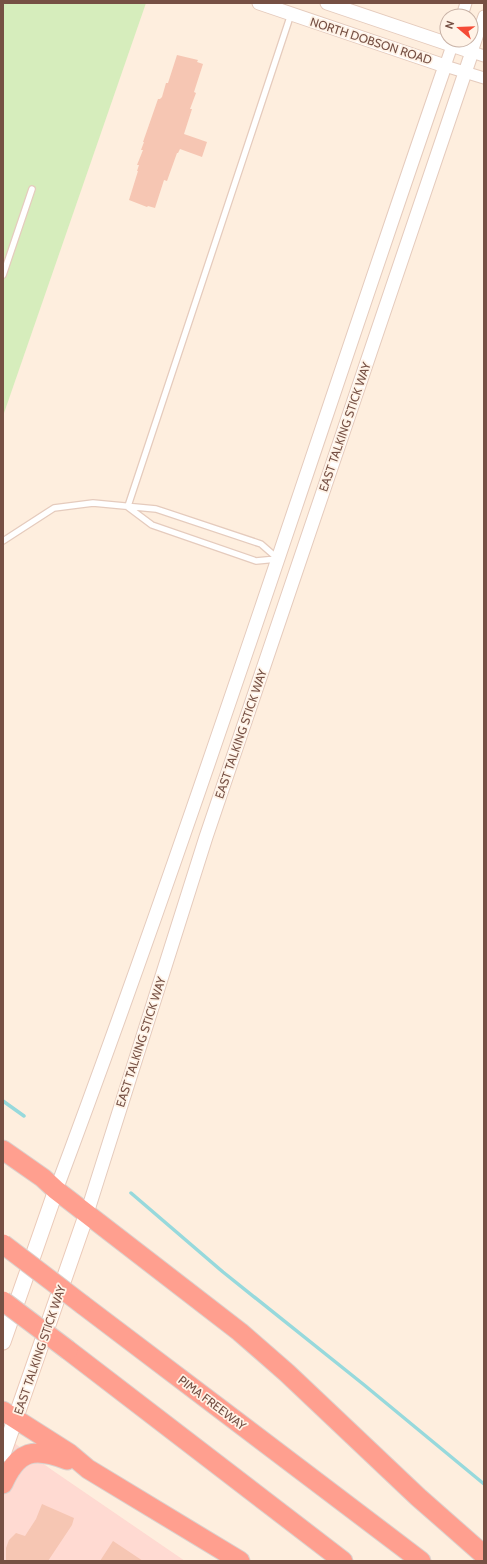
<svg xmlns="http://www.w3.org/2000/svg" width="487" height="1564" font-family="Cabin,sans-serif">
<rect width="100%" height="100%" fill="#feeede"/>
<path fill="#ffdad2" d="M3,1435L52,1470L185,1561H3Z"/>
<path fill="#d6edbc" d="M3,3H146L3,416Z"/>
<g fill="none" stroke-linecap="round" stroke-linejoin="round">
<path stroke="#97d9dc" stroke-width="3.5" d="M3,1101L24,1116
M131,1193L223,1272L363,1384L484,1484"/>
</g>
<path fill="#f6c6b3" d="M177,55L198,60L197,62L203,64L194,92L196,93L190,109H192L184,134L207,142L202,157L180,149L178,153H177L167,181L164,180L155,208L148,206L147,207L129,200L138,171H137L139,165H137L143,150H141L144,142H143L158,99H160L162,97L166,83H168Z
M42,1504L74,1518L72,1525L48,1561H6V1548L9,1540L16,1533L25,1536L36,1519Z
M113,1541L143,1561H100Z"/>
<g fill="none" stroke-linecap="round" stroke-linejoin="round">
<defs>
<path id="service" d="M3,275L32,189
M128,506L291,14
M128,507L152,525L256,561L277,559
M3,541L54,508L93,503L156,509L261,544L277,558"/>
<path id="minor" d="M462,16L466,3
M484,16L472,52L484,56
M454,40L445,66L484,78"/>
<path id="tertiary" d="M56,1190C195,819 316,440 445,66L259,3
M87,1213L206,837L472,52L327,3"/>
<path id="secondary" d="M3,1342L56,1190
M3,1454L87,1213"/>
<path id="motorway" d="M3,1150L43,1178L56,1190L240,1332L287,1373L418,1497L484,1555
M83,1305L421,1561
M68,1350L343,1561
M3,1411L69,1453L88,1469L240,1561
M3,1484C18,1450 34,1447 67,1460"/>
</defs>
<use href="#service" stroke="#e5cbbd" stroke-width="8"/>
<use href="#minor" stroke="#e5cbbd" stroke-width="13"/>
<use href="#tertiary" stroke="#e5cbbd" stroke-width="15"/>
<use href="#secondary" stroke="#ebcab9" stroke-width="17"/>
<use href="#motorway" stroke="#dbd2ce" stroke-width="21"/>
<use href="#service" stroke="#fff" stroke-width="5.5"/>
<use href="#minor" stroke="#fff" stroke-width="11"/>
<use href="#tertiary" stroke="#fff" stroke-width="13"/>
<use href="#secondary" stroke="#fff" stroke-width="15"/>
<use href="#motorway" stroke="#ff9f8f" stroke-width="19"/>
<defs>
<path id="motorway-bridge" d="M3,1244L83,1305
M3,1301L68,1350"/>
</defs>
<use href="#motorway-bridge" stroke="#dbd2ce" stroke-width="21" stroke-linecap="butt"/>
<use href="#motorway-bridge" stroke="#ff9f8f" stroke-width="19"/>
</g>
<g text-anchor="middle" stroke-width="3.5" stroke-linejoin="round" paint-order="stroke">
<g font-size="12" fill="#765044" stroke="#fff3e7">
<text transform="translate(371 41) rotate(18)" y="4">NORTH DOBSON ROAD</text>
<text transform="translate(345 427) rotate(-71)" y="4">EAST TALKING STICK WAY</text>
<text transform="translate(241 734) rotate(-71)" y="4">EAST TALKING STICK WAY</text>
<text transform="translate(141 1042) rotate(-72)" y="4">EAST TALKING STICK WAY</text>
<text transform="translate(40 1350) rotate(-71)" y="4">EAST TALKING STICK WAY</text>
<text transform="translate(212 1403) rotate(37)" y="4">PIMA FREEWAY</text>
</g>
</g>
<rect width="487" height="1564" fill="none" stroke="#765044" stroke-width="8"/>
<g transform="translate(459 28) rotate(289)"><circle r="19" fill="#fff3e7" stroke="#c8b2a6"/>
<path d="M0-3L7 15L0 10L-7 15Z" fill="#f54b37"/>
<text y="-6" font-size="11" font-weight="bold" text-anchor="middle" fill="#765044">N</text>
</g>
</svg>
